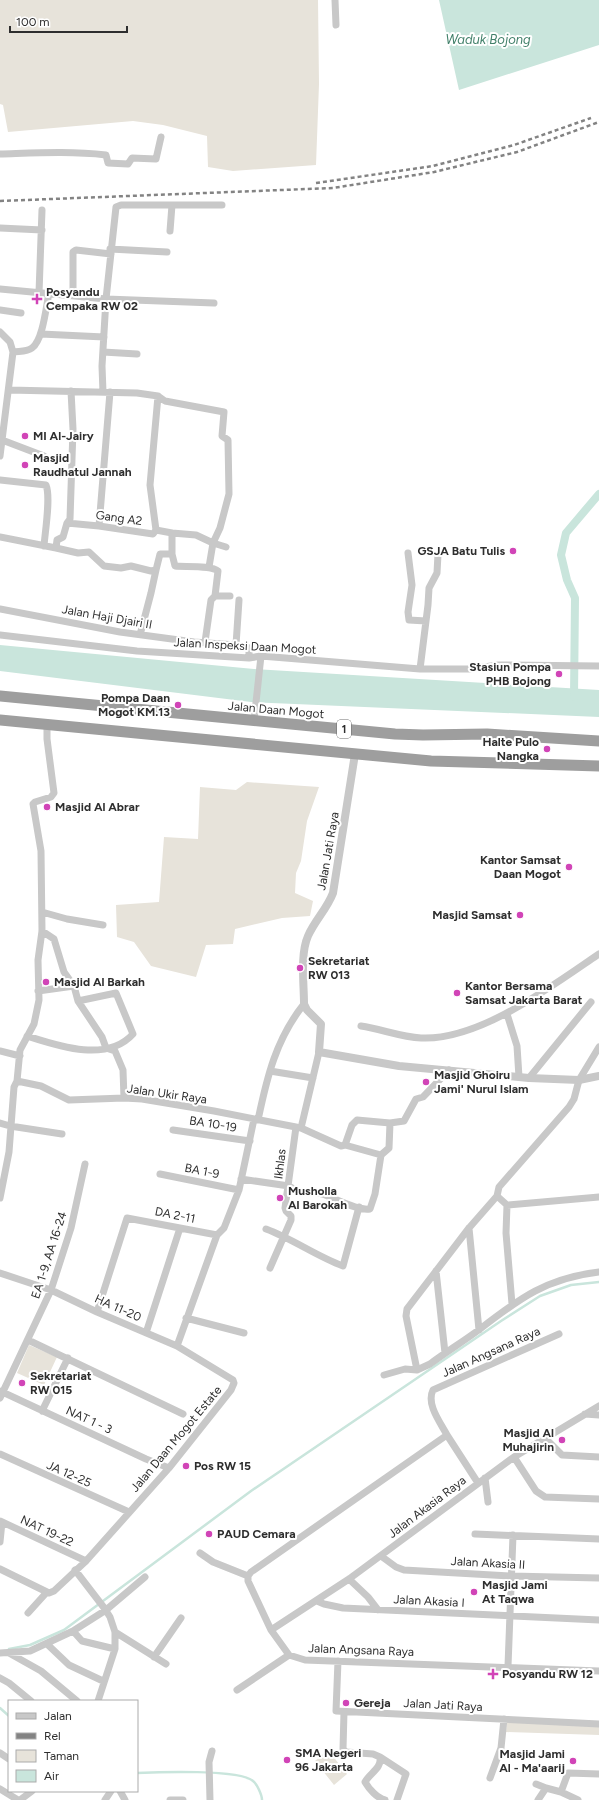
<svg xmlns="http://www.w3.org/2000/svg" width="599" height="1800" font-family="Figtree,sans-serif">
<rect width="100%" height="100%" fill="#fff"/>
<path fill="#e7e3da" d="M0,0H318L319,84L316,165L233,171L208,167L207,136L163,125L133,121L8,132L3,105L0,104Z
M247,782L319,787L307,821L301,861L296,873L295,893L313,901L310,916L282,918L235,929L233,944L206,945L196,977L151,966L134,942L117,937L116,905L159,902L164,837L198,839L200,787L236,790Z
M29,1345L57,1357L44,1385L17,1373Z
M507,1721L599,1725V1735L506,1732Z
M328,1750L347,1774L334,1785L315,1761Z"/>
<path fill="#c9e5dc" d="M439,0H599V45L459,90Z
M0,645L254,669L599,690V717L251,702L0,671Z"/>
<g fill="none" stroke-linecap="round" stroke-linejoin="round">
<path stroke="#c9e5dc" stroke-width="2.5" d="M9,1649L30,1645L64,1630L251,1491L501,1321L540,1296L571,1285L599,1282
M0,1708L9,1716
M137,1773C158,1772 239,1769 253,1781C257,1784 262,1795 262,1800"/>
<path stroke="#c9e5dc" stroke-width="8" d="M574,697L575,598L567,580L561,555L566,533L599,494"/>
<path stroke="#c8c8c8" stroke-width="7" d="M335,0L336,25
M0,154C36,153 70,151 106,155L108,163L128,164L132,158L156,159L161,137
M0,228L42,230
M170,231L172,205
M110,249L167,252
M0,289L106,299L214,303
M39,293L42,210
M73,295V252L76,250L111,254
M0,310L21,313
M0,332L10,342L13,352
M41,334L104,337
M103,352L137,354
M9,390L137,393L158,396L165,401L224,412L222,436L228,440L229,494L220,528L213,543L209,567
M103,392L102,366L106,299L116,207L121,205H222
M2,440L44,456
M0,456L13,352C20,351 27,352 32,348C43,340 46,307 49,293
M0,480L46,485C51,497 45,532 44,546
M67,523L70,519L73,429L71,391
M99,526L110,392
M156,530L150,485L158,396
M172,533L196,535L213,543L226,547
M0,537L56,548L57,540L63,537L67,523L99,526L153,534L156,530L172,533V554L175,566C185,567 212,565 218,571L215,596L211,600L205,642
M56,548L78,553L89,552L104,566L121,568L131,566L151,571L156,570L160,554H172
M408,553L412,585L408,612L409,620L426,621
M215,596H230
M0,609L120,632L194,642L236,645L249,648V658
M0,635L137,651L249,658L261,656L420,669H470L498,665L599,666
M140,635L151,593L156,570
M236,645L239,600
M420,669L428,605L429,588L437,573L438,554
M254,721L261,656
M42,912L67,919L103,925
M42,931L54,939L64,972L74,986L78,1001L102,1037L106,1048L115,1051L123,1070L124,1098
M38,991L74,986
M507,1014L517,1046L519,1077
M361,1026C381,1029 401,1037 421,1038C479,1041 552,986 599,954
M27,1036C58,1046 107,1063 133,1034L116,993L78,1001
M599,1047L579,1080L574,1099L569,1107L499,1187L497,1196L507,1205L599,1197
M0,1051L20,1056
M270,1071L313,1078
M529,1078L591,1002
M17,1081L41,1086L69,1100L124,1098L142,1099L214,1111L301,1128L341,1146L345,1145L352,1125L357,1120L390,1123L404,1121L416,1099L423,1097L449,1070
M258,1120C267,1077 276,1039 304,1004
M0,1123L10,1126L62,1134
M301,1128L319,1052
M173,1130L250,1141
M345,1145L381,1155
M160,1174L239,1190
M241,1179L289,1186C299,1194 310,1191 322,1194C335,1198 357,1211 370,1209L375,1194L381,1155L389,1148L390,1123
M497,1196L469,1228L407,1309L406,1316L417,1370L430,1364C446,1352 464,1341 480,1329C520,1298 547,1278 599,1272
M0,1198L9,1152L14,1087L17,1081L20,1050L34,1024L39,1000L38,960L42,931L41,851L33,804L35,802L51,797L54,793L47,739V724
M507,1205L506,1233L512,1304
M469,1228L479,1330
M266,1229C293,1239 316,1256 343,1266L359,1207
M270,1268L291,1220V1216L286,1211L285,1208L296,1127
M436,1271L445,1353
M0,1273L51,1290L97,1312L177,1346L233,1380L234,1383L231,1390L169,1468L86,1561L54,1591L49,1593L0,1569
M97,1312L127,1218L217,1235
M186,1318L244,1333
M146,1333L180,1228
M28,1340L183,1414
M177,1346L217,1235L224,1228L239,1190L254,1119
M384,1375L405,1369L417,1370
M0,1391L146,1459L169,1468
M0,1398L51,1290L71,1228L85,1164
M42,1411L68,1358
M585,1414L599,1415
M447,1435C440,1422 426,1404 433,1390L559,1334
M545,1438L562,1455L599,1457
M0,1454L129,1512
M514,1457L536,1491L545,1497L599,1499
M485,1478L488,1502
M478,1483L447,1435L251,1572L248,1576V1581L271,1630L289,1655L305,1660L599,1671
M0,1521L86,1561
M475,1534L599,1539
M0,1542L2,1522
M200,1553L213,1562L248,1576
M381,1556L396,1567L404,1570L511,1576L599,1578
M75,1570L105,1609L110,1617L115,1632V1649L98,1701
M349,1579L368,1597L378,1610
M317,1601L324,1604L343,1608L599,1620
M28,1613L47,1592
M271,1630L349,1579L514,1457L599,1406
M73,1631L82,1641L115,1649
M115,1632L166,1664
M47,1644L69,1665L103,1681
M0,1653L30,1651L73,1631L106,1610L145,1577
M9,1653L41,1671L77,1701
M154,1657L181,1618
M338,1661L336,1711L599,1724
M508,1666L513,1535
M0,1678L9,1683L31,1701
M237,1690L289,1655
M344,1712L343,1749L346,1752L373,1754L380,1757C382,1768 370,1773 365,1782C369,1789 377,1798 385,1800
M0,1753L9,1759
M380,1757L406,1774L397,1800
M490,1778L501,1748L504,1719
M536,1784L546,1788
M0,1789L18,1800
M120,1791L125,1800
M561,1792L578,1800
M20,1800L32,1791
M105,1800L111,1791
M170,1800H183
M210,1800L209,1762L212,1751
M538,1800L546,1788L561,1792L568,1773L599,1774"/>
<path stroke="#c8c8c8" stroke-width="8" d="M355,754L333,893C327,909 315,920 308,936C300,954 304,984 304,1004L307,1010L321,1024L319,1052L399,1066L529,1078L579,1080L599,1076"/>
<path stroke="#9e9e9e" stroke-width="11" d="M0,696L395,734L423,735L487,734L599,741
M0,720L431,761L599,766"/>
<path stroke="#838383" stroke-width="2.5" stroke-dasharray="4 3" stroke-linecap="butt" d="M316,183L433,166L514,145L591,118
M0,201L333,188L434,172L517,152L599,122"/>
</g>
<g fill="#d144b7" stroke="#fff" stroke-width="1.5">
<path d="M35 293h4v4h4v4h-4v4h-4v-4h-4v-4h4z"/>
<circle cx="25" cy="436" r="4"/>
<circle cx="25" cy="465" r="4"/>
<circle cx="513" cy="551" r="4"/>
<circle cx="559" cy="674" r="4"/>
<circle cx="178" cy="705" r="4"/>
<circle cx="547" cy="749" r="4"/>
<circle cx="47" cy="807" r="4"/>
<circle cx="569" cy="867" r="4"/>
<circle cx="520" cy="915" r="4"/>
<circle cx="300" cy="968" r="4"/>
<circle cx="46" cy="982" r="4"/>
<circle cx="457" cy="993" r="4"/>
<circle cx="426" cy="1082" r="4"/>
<circle cx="280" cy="1198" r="4"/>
<circle cx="22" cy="1383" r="4"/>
<circle cx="562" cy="1440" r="4"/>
<circle cx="186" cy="1466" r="4"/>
<circle cx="209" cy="1534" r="4"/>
<circle cx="474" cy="1592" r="4"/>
<path d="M491 1668h4v4h4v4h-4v4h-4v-4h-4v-4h4z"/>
<circle cx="346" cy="1703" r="4"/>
<circle cx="287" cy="1760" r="4"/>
<circle cx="573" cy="1761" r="4"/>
</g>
<g text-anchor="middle" stroke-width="4" stroke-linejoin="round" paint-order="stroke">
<rect fill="#fff" stroke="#6d6d6d" stroke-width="1" x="337" y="720" width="14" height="18" rx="3"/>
<g font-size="11" font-weight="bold" fill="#2e2e2e">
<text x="344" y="733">1</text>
</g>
<g font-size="12" font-weight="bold" fill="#2e2e2e" stroke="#fff" text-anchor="start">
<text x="46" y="296">Posyandu<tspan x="46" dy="14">Cempaka RW 02</tspan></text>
<text x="33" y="440">MI Al-Jairy</text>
<text x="33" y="462">Masjid<tspan x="33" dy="14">Raudhatul Jannah</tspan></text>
<text x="505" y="555" text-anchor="end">GSJA Batu Tulis</text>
<text x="551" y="671" text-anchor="end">Stasiun Pompa<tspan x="551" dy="14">PHB Bojong</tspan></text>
<text x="170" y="702" text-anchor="end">Pompa Daan<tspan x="170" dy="14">Mogot KM.13</tspan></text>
<text x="539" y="746" text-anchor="end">Halte Pulo<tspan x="539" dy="14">Nangka</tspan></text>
<text x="55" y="811">Masjid Al Abrar</text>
<text x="561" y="864" text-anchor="end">Kantor Samsat<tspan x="561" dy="14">Daan Mogot</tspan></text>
<text x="512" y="919" text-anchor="end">Masjid Samsat</text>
<text x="308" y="965">Sekretariat<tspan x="308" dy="14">RW 013</tspan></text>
<text x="54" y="986">Masjid Al Barkah</text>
<text x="465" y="990">Kantor Bersama<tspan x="465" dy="14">Samsat Jakarta Barat</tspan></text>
<text x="434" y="1079">Masjid Ghoiru<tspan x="434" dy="14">Jami' Nurul Islam</tspan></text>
<text x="288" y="1195">Musholla<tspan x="288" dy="14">Al Barokah</tspan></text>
<text x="30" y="1380">Sekretariat<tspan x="30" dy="14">RW 015</tspan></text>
<text x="554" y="1437" text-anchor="end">Masjid Al<tspan x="554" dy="14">Muhajirin</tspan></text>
<text x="194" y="1470">Pos RW 15</text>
<text x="217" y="1538">PAUD Cemara</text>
<text x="482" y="1589">Masjid Jami<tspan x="482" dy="14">At Taqwa</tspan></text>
<text x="502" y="1678">Posyandu RW 12</text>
<text x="354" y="1707">Gereja</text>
<text x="295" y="1757">SMA Negeri<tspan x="295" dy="14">96 Jakarta</tspan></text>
<text x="565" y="1758" text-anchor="end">Masjid Jami<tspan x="565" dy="14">Al - Ma'aarij</tspan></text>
</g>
<g font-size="12" fill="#2e2e2e" stroke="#fff">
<text transform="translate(119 518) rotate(8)" y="4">Gang A2</text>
<text transform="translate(107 617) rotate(10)" y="4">Jalan Haji Djairi II</text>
<text transform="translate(245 646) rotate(3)" y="4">Jalan Inspeksi Daan Mogot</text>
<text transform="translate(276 710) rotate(5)" y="4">Jalan Daan Mogot</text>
<text transform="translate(328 851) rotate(-80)" y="4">Jalan Jati Raya</text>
<text transform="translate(167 1094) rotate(8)" y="4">Jalan Ukir Raya</text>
<text transform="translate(213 1124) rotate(9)" y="4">BA 10-19</text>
<text transform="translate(280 1164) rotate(-83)" y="4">Ikhlas</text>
<text transform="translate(202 1171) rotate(11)" y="4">BA 1-9</text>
<text transform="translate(175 1215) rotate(11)" y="4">DA 2-11</text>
<text transform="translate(49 1255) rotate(-72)" y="4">EA 1-9, AA 16-24</text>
<text transform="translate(118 1308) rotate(24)" y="4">HA 11-20</text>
<text transform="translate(491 1352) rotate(-24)" y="4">Jalan Angsana Raya</text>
<text transform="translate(89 1420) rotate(25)" y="4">NAT 1 - 3</text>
<text transform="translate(176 1439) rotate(-50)" y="4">Jalan Daan Mogot Estate</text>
<text transform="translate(69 1474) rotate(24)" y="4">JA 12-25</text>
<text transform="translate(427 1507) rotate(-37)" y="4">Jalan Akasia Raya</text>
<text transform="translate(47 1531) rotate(25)" y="4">NAT 19-22</text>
<text transform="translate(488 1563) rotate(3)" y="4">Jalan Akasia II</text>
<text transform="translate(429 1601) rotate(3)" y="4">Jalan Akasia I</text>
<text transform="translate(361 1650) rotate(2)" y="4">Jalan Angsana Raya</text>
<text transform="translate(443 1705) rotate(3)" y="4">Jalan Jati Raya</text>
</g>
<g font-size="13" font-style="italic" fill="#42806a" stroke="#fff">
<text x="488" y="44">Waduk Bojong</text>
</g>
</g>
<rect x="8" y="1700" width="130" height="92" fill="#ffffff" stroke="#ababab"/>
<rect x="16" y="1713" width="20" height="6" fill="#c8c8c8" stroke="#ababab"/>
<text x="44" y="1720" font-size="12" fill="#2e2e2e">Jalan</text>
<rect x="16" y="1733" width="20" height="6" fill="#838383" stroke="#ababab"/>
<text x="44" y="1740" font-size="12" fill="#2e2e2e">Rel</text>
<rect x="16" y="1750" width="20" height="12" fill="#e7e3da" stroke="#ababab"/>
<text x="44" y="1760" font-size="12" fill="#2e2e2e">Taman</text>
<rect x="16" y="1770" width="20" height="12" fill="#c9e5dc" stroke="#ababab"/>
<text x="44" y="1780" font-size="12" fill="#2e2e2e">Air</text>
<path d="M10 26v6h117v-6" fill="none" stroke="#2e2e2e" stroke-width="2"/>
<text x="16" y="26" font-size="12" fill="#2e2e2e" stroke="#ffffff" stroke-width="3" paint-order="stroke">100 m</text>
</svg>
